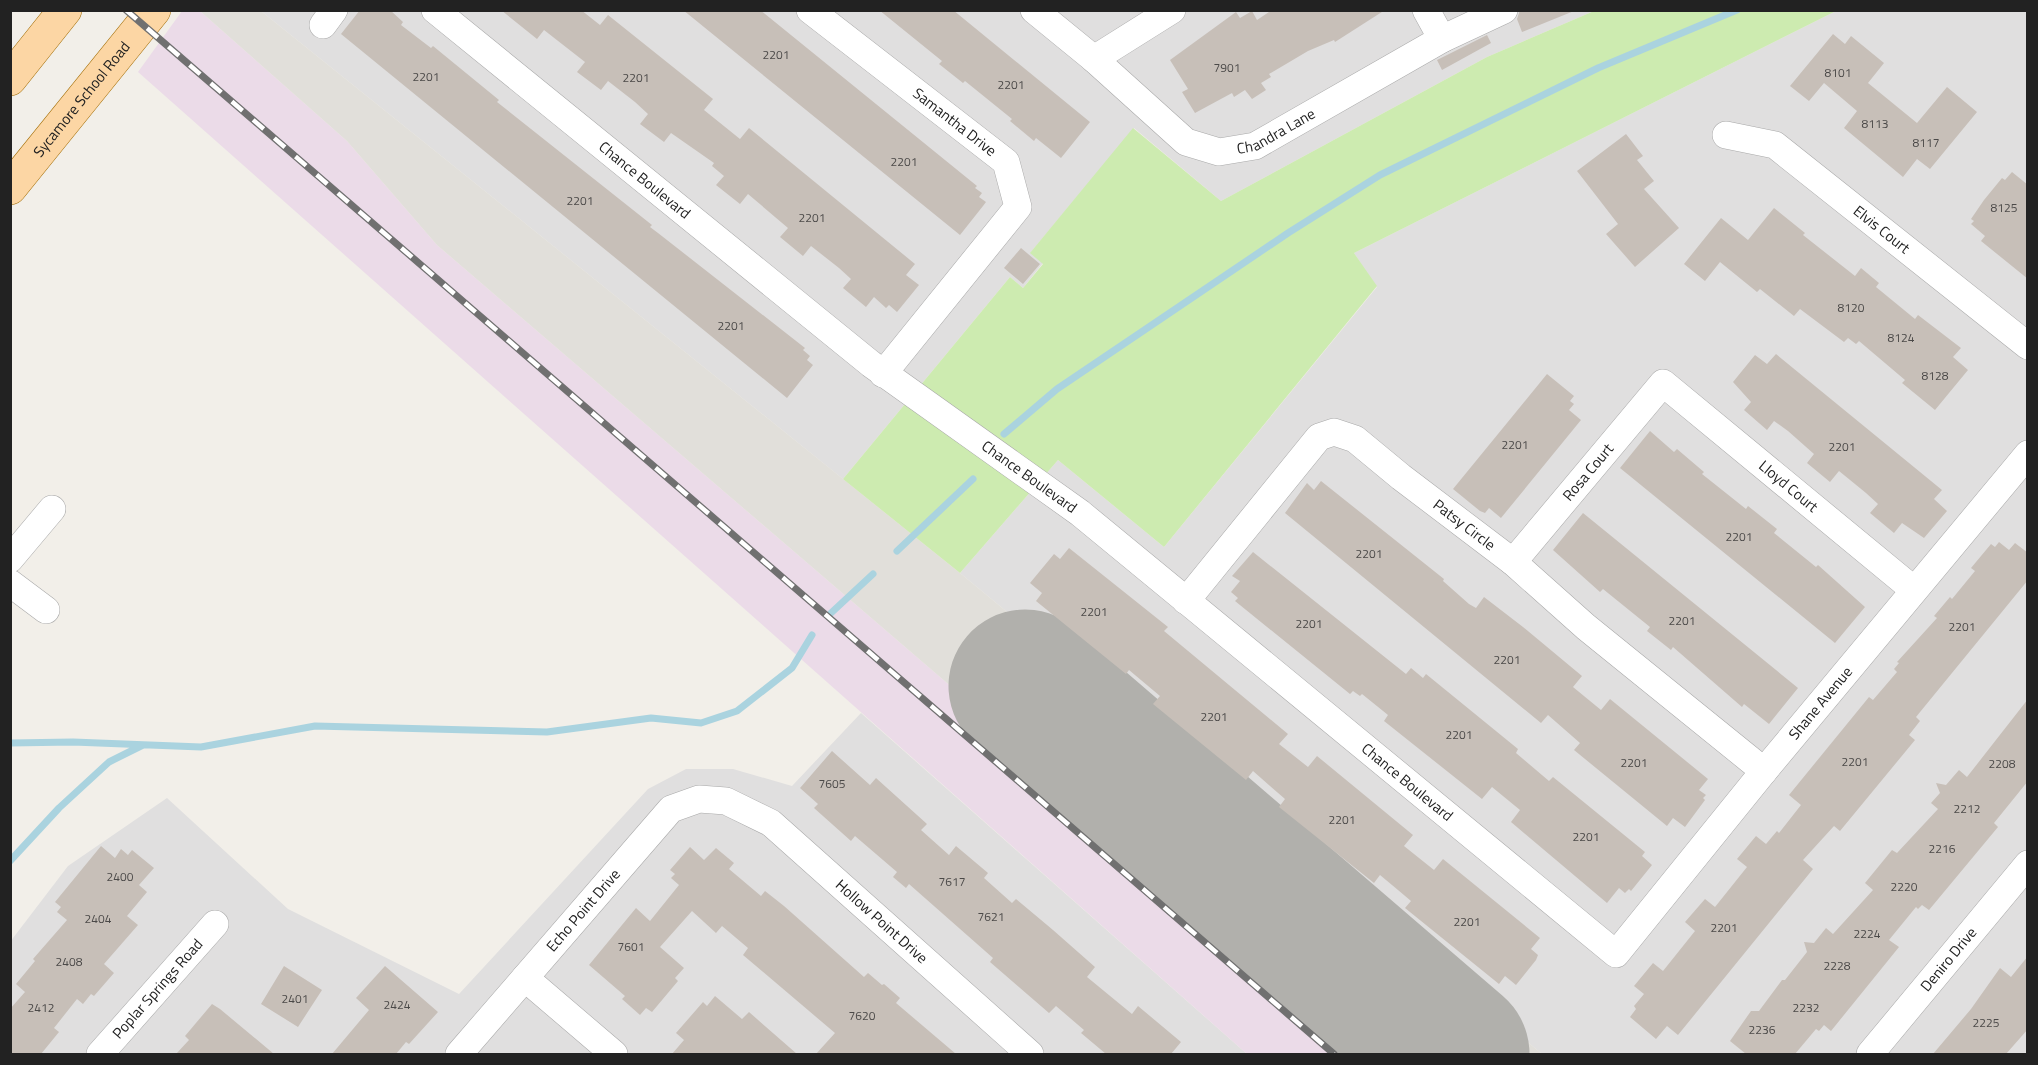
<svg xmlns="http://www.w3.org/2000/svg" width="2038" height="1065" font-family="'Titillium Web',sans-serif">
<rect width="100%" height="100%" fill="#f2efe9"/>
<path fill="#e0dfdf" d="M261,11H1594L1487,57L1221,201L1134,128L1031,252L1043,263L1023,288L1010,277L843,479Z
M1836,11H2027V1054H1542L960,573L1058,460L1164,547L1377,287L1354,253Z
M861,713L1247,1054H11L10,942L68,866L167,798L288,909L459,994L648,789L686,769H733L792,786Z"/>
<path fill="#ebdbe8" d="M182,11H200L347,141L437,245L1379,1054H1247L138,72Z"/>
<path fill="#e1dfda" d="M200,11H261L960,573L1542,1054H1379L437,245L347,141Z"/>
<path fill="#cdebb0" d="M1594,11H1836L1354,253L1377,286L1164,547L1058,460L960,573L843,479L1010,277L1023,288L1043,264L1030,253L1133,128L1221,201L1487,57Z"/>
<g fill="none" stroke-linecap="round" stroke-linejoin="round">
<path stroke="#aad3df" stroke-width="7" d="M1004,434L1057,389L1288,233L1380,175L1598,68L1737,10
M897,551L973,479
M831,613L873,574
M10,743L73,742L201,747L315,726L547,732L651,718L701,723L737,711L792,668L812,635
M10,861L59,808L109,762L143,745"/>
<path stroke="#b1b0ac" stroke-width="153" d="M1025,686L1453,1054"/>
</g>
<path fill="#c7bfb8" d="M360,10H390L403,22L401,25L431,48L433,46L499,100L497,102L652,225L650,227L658,233L805,348L803,350L810,356L807,360L813,365L787,398L341,34Z
M501,10H581L600,25L608,15L713,99L704,110L740,139L749,128L915,264L906,275L919,285L897,312L889,305L886,308L874,297L866,307L843,288L851,279L839,268L811,246L803,256L780,237L788,228L748,194L740,204L716,185L724,176L712,166L714,163L671,133L664,142L640,124L648,114L635,102L608,81L601,90L577,72L585,62L544,30L537,39Z
M683,10H760L977,186L975,188L982,193L979,197L986,202L983,206L960,235Z
M879,10H953L1090,122L1061,158L1036,138L1034,141L1010,121L1012,119L965,81L963,83L939,64L942,61Z
M1272,10H1385L1335,42L1334,40L1308,51L1269,74L1271,77L1261,83L1266,90L1252,99L1245,90L1234,97L1232,93L1195,113L1182,92L1188,89L1170,60L1236,12L1240,18L1252,11L1257,20Z
M1520,10H1574V11L1522,32L1517,19Z
M1833,34L1845,44L1851,36L1884,63L1868,83L1917,123L1947,87L1977,112L1930,169L1917,159L1903,177L1844,128L1857,111L1824,83L1809,101L1790,86Z
M1487,35L1491,43L1442,70L1437,60Z
M1626,134L1643,156L1637,160L1654,181L1644,189L1679,228L1635,267L1606,234L1618,224L1577,171Z
M2012,172L2028,185V279L1981,241L1985,236L1971,224L1974,221L1971,219L1984,200L2002,178L2005,180Z
M1774,208L1805,233L1803,235L1855,276L1861,268L1879,283L1876,287L1915,319L1918,315L1961,348L1953,357L1968,370L1935,410L1902,383L1905,380L1859,341L1856,344L1848,338L1844,342L1800,309L1794,316L1760,289L1757,292L1720,262L1705,281L1684,264L1721,218L1748,240Z
M1021,248L1040,264L1023,284L1004,268Z
M1776,354L1942,490L1934,499L1947,511L1924,538L1902,523L1894,533L1870,513L1878,504L1866,493L1839,471L1830,482L1807,463L1814,454L1788,431L1774,421L1767,430L1744,410L1751,402L1733,382L1755,355L1767,364Z
M1547,374L1574,396L1570,401L1574,404L1569,410L1581,420L1501,518L1489,508L1485,513L1480,511L1453,489Z
M1650,431L1674,452L1677,449L1704,472L1702,474L1746,509L1748,506L1777,529L1774,533L1816,567L1818,565L1865,607L1835,643L1620,468Z
M1321,481L1444,579L1443,581L1469,604L1476,608L1484,597L1523,627L1582,676L1573,687L1601,710L1610,699L1708,779L1699,790L1706,795L1703,798L1705,800L1685,827L1673,818L1667,826L1574,750L1580,743L1548,715L1541,723L1285,513L1307,483L1314,490Z
M1583,513L1798,688L1769,724L1744,704L1742,707L1673,647L1671,650L1647,631L1650,627L1603,589L1600,592L1553,550Z
M1999,542L2009,550L2015,543L2028,553V580L1916,717L1920,721L1909,735L1915,740L1840,831L1834,826L1803,860L1813,869L1678,1035L1667,1026L1656,1039L1630,1017L1636,1009L1634,1006L1644,994L1634,986L1653,963L1663,971L1695,931L1685,922L1705,899L1715,907L1747,867L1737,859L1756,836L1766,844L1777,831L1779,833L1801,805L1789,795L1869,697L1873,700L1897,672L1894,669L1899,663L1897,662L1937,618L1934,616L1950,597L1952,599L1975,571L1971,568L1991,544L1995,547Z
M1069,548L1168,627L1164,631L1288,734L1279,744L1308,767L1317,756L1413,835L1404,846L1434,870L1443,859L1540,938L1531,949L1538,955L1536,960L1516,985L1505,976L1499,984L1405,908L1411,901L1398,890L1380,875L1374,883L1279,807L1285,799L1253,771L1246,780L1153,704L1160,696L1129,670L1126,674L1036,601L1042,593L1030,583L1054,554L1060,559Z
M1253,552L1406,674L1411,668L1423,678L1426,674L1518,749L1516,753L1549,781L1553,777L1645,852L1642,856L1652,865L1631,891L1629,889L1625,893L1619,888L1607,903L1511,822L1520,810L1492,787L1482,799L1384,721L1388,715L1362,694L1360,696L1353,691L1350,694L1235,601L1238,598L1231,592L1240,581L1232,576Z
M2028,699V781L1994,823L1998,827L1929,910L1922,905L1918,909L1916,907L1889,940L1899,947L1831,1031L1824,1025L1819,1031L1816,1029L1795,1054H1746L1730,1041L1751,1011H1759L1782,980H1785L1807,952L1804,942L1814,943L1826,928L1833,934L1873,890L1865,883L1892,850L1897,853L1938,809L1931,803L1940,793L1936,783L1946,785L1959,770L1967,777Z
M832,751L870,785L876,778L927,824L921,830L949,855L956,846L988,873L984,878L1012,903L1016,899L1053,930L1095,967L1087,977L1132,1014L1138,1006L1181,1042L1171,1054H1106L1081,1033L1084,1030L1056,1006L1049,1013L990,962L993,958L909,884L906,888L893,877L897,872L855,836L851,841L814,808L818,804L800,788Z
M101,846L115,858L121,849L128,855L132,850L154,868L139,885L147,892L127,916L138,925L104,964L114,973L94,996L91,994L83,1004L77,999L54,1028L59,1032L41,1054H10V1009L25,992L16,984L35,961L33,959L67,920L57,912L61,907L55,902Z
M690,847L704,860L716,848L734,863L729,869L761,896L765,891L784,906L864,977L868,973L882,985L884,984L900,998L896,1003L956,1054H816L835,1033L743,955L748,948L722,926L716,933L692,911L660,947L684,968L675,978L678,981L652,1012L646,1008L640,1015L622,999L625,996L589,965L636,908L650,921L679,885L671,878L675,874L670,870Z
M2028,956V1029L2006,1054H1933L1971,1009L2000,968L2011,977Z
M284,966L322,990L298,1027L261,1004Z
M385,966L438,1012L409,1044L406,1042L396,1054H332L369,1010L356,998Z
M715,996L742,1019L749,1012L797,1054H672L684,1040L676,1033L703,1002L707,1006Z
M212,1004L220,1009L274,1054H176L189,1040L185,1036Z"/>
<g fill="none" stroke-linecap="round" stroke-linejoin="round">
<defs>
<g id="minor">
<path id="s1" d="M435,10L871,364L1080,513L1616,954L1764,771L2028,454"/>
<path id="s2" d="M810,10L1006,162L1018,207L883,374"/>
<path id="s3" d="M1034,10L1094,59L1186,142L1219,152L1255,146L1442,39L1504,10"/>
<path d="M1426,10L1442,39"/>
<path d="M323,25L334,10"/>
<path d="M1094,59L1172,10"/>
<path id="s4" d="M1726,135L1775,145L2028,346"/>
<path d="M10,559L52,509"/>
<path id="s5" d="M1513,562L1663,383L1914,590"/>
<path d="M10,583L46,610"/>
<path id="s6" d="M1186,601L1319,437L1334,432L1355,439L1401,477L1513,562L1586,627L1764,771"/>
<path d="M525,978L614,1054"/>
<path id="s7" d="M100,1054L215,924"/>
<path id="s8" d="M459,1054L671,809L699,799L726,801L771,823L1030,1054"/>
<path id="s9" d="M1870,1054L2028,864"/>
</g>
<g id="major">
<path d="M10,79L65,10"/>
<path id="s10" d="M10,188L154,10"/>
</g>
</defs>
<use href="#minor" stroke="#a9a9a9" stroke-width="28"/>
<use href="#major" stroke="#a06b00" stroke-width="34"/>
<use href="#minor" stroke="#fff" stroke-width="27"/>
<use href="#major" stroke="#fcd6a4" stroke-width="33"/>
<defs>
<path id="rail" d="M126,10L1334,1054"/>
</defs>
<use href="#rail" stroke="#707070" stroke-width="7"/>
<use href="#rail" stroke="#fff" stroke-width="4.5" stroke-dasharray="14" stroke-linecap="butt"/>
</g>
<g text-anchor="middle" stroke-width="4.5" stroke-linejoin="round" paint-order="stroke">
<g font-size="12" fill="#4b4948">
<text x="776" y="59">2201</text>
<text x="1227" y="72">7901</text>
<text x="1838" y="77">8101</text>
<text x="426" y="81">2201</text>
<text x="636" y="82">2201</text>
<text x="1011" y="89">2201</text>
<text x="1875" y="128">8113</text>
<text x="1926" y="147">8117</text>
<text x="904" y="166">2201</text>
<text x="580" y="205">2201</text>
<text x="2004" y="212">8125</text>
<text x="812" y="222">2201</text>
<text x="1851" y="312">8120</text>
<text x="731" y="330">2201</text>
<text x="1901" y="342">8124</text>
<text x="1935" y="380">8128</text>
<text x="1515" y="449">2201</text>
<text x="1842" y="451">2201</text>
<text x="1739" y="541">2201</text>
<text x="1369" y="558">2201</text>
<text x="1094" y="616">2201</text>
<text x="1682" y="625">2201</text>
<text x="1309" y="628">2201</text>
<text x="1962" y="631">2201</text>
<text x="1507" y="664">2201</text>
<text x="1214" y="721">2201</text>
<text x="1459" y="739">2201</text>
<text x="1855" y="766">2201</text>
<text x="1634" y="767">2201</text>
<text x="2002" y="768">2208</text>
<text x="832" y="788">7605</text>
<text x="1967" y="813">2212</text>
<text x="1342" y="824">2201</text>
<text x="1586" y="841">2201</text>
<text x="1942" y="853">2216</text>
<text x="120" y="881">2400</text>
<text x="952" y="886">7617</text>
<text x="1904" y="891">2220</text>
<text x="991" y="921">7621</text>
<text x="98" y="923">2404</text>
<text x="1467" y="926">2201</text>
<text x="1724" y="932">2201</text>
<text x="1867" y="938">2224</text>
<text x="631" y="951">7601</text>
<text x="69" y="966">2408</text>
<text x="1837" y="970">2228</text>
<text x="295" y="1003">2401</text>
<text x="397" y="1009">2424</text>
<text x="41" y="1012">2412</text>
<text x="1806" y="1012">2232</text>
<text x="862" y="1020">7620</text>
<text x="1986" y="1027">2225</text>
<text x="1762" y="1034">2236</text>
</g>
<g font-size="15" fill="#222" stroke="#fff">
<text dy="5" stroke="none"><textPath href="#s10" startOffset="114">Sycamore School Road</textPath></text>
<text dy="5" stroke="none"><textPath href="#s2" startOffset="183">Samantha Drive</textPath></text>
<text dy="5" stroke="none"><textPath href="#s3" startOffset="297">Chandra Lane</textPath></text>
<text dy="5" stroke="none"><textPath href="#s1" startOffset="270">Chance Boulevard</textPath></text>
<text dy="5" stroke="none"><textPath href="#s4" startOffset="186">Elvis Court</textPath></text>
<text dy="5" stroke="none"><textPath href="#s5" startOffset="117">Rosa Court</textPath></text>
<text dy="5" stroke="none"><textPath href="#s1" startOffset="756">Chance Boulevard</textPath></text>
<text dy="5" stroke="none"><textPath href="#s5" startOffset="396">Lloyd Court</textPath></text>
<text dy="5" stroke="none"><textPath href="#s6" startOffset="388">Patsy Circle</textPath></text>
<text dy="5" stroke="none"><textPath href="#s1" startOffset="1836">Shane Avenue</textPath></text>
<text dy="5" stroke="none"><textPath href="#s1" startOffset="1242">Chance Boulevard</textPath></text>
<text dy="5" stroke="none"><textPath href="#s8" startOffset="190">Echo Point Drive</textPath></text>
<text dy="5" stroke="none"><textPath href="#s8" startOffset="579">Hollow Point Drive</textPath></text>
<text dy="5" stroke="none"><textPath href="#s9" startOffset="123">Deniro Drive</textPath></text>
<text dy="5" stroke="none"><textPath href="#s7" startOffset="87">Poplar Springs Road</textPath></text>
</g>
</g>
<rect width="2038" height="1065" fill="none" stroke="#222222" stroke-width="24"/>
</svg>
